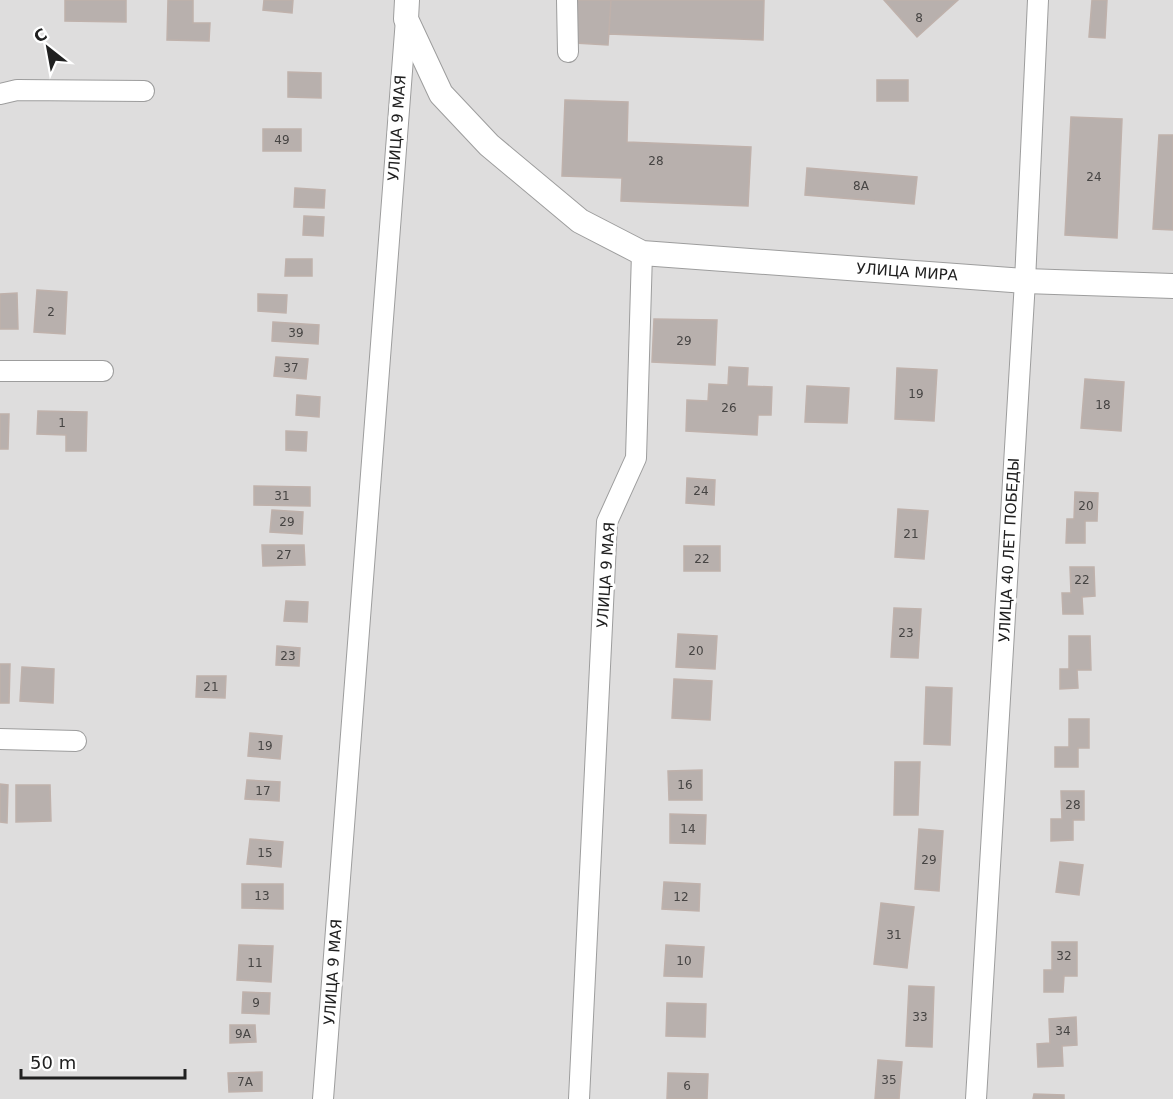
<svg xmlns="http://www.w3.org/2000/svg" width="1173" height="1099" font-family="'DejaVu Sans',sans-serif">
<rect width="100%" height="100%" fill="#efece7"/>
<path fill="#dedddd" d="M0,0H1173V1099H0Z"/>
<path fill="#b8b0ad" stroke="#bfb1ab" stroke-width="1.5" d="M65,0H126V22L65,21Z
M168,0H193V23H210L209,41L167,40Z
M264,0H293L292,13L263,10Z
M577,0H611L608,45L575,43Z
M611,0H764L763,40L609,34Z
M884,0H958L917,37Z
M1092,0H1107L1105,38L1089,37Z
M288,72L321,73V98L288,97Z
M877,80H908V101H877Z
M565,100L628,102L627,142L751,147L748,206L621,201L622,178L562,176Z
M1071,117L1122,119L1117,238L1065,235Z
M263,129H301V151H263Z
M1159,135H1173V230L1153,229Z
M807,168L917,177L914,204L805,195Z
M295,188L325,190L324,208L294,207Z
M304,216L324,217L323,236L303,235Z
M286,259H312V276H285Z
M37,290L67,292L65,334L34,332Z
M17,293L18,329H0V294Z
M258,294L287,295L286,313L258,311Z
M654,319L717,320L715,365L652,362Z
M273,322L319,325L318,344L272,341Z
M276,357L308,359L306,379L274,376Z
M729,367L748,368L747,386L772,387L771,415H758L757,435L686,431L687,400L708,401L709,384L728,385Z
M897,368L937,370L934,421L895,419Z
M1085,379L1124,382L1121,431L1081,428Z
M807,386L849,388L847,423L805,422Z
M297,395L320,397L319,417L296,415Z
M38,411L87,412L86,451H66V435L37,434Z
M0,414H9L8,449H0Z
M286,431L307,432L306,451L286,450Z
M687,478L715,480L714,505L686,503Z
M254,486L310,487V506L254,505Z
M1075,492L1098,493L1097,521H1085V543H1066L1067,519H1074Z
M898,509L928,511L924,559L895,557Z
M272,510L303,512L302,534L270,532Z
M262,545H304L305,565L263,566Z
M684,546H720V571H684Z
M1070,567H1094L1095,596L1082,597L1083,614H1063L1062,593H1071Z
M286,601L308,602L307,622L284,621Z
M894,608L921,609L918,658L891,657Z
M678,634L717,636L715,669L676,667Z
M1069,636H1090L1091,670H1077L1078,688L1060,689V669H1069Z
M277,646L300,648L299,666L276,665Z
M0,664H10L9,703H0Z
M22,667L54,669L53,703L20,701Z
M197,676H226L225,698L196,697Z
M674,679L712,681L710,720L672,718Z
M926,687L952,688L950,745L924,744Z
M1069,719H1089V748H1078V767H1055V747H1069Z
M250,733L282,736L280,759L248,756Z
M895,762H920L918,815H894Z
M702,770V800H669L668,771Z
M247,780L280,782L279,801L245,799Z
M0,784L8,785L7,823L0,822Z
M16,785H50L51,821L16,822Z
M1061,791H1084V820H1073V840L1051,841V819H1062Z
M670,814L706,815L705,844L670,843Z
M919,829L943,831L939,891L915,889Z
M250,839L283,842L281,867L247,864Z
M1060,862L1083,865L1079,895L1056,892Z
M664,882L700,884L699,911L662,909Z
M242,884H283V909L242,908Z
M881,903L914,907L907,968L874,964Z
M1052,942H1077V976H1064L1063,992H1044V970H1052Z
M239,945L273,946L271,982L237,980Z
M666,945L704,947L702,977L664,976Z
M909,986L934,987L932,1047L906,1046Z
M243,992L270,993L269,1014L242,1013Z
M667,1003L706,1004L705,1037L666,1036Z
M1076,1017L1077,1045L1062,1046L1063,1066L1038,1067L1037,1044L1050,1043L1049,1019Z
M230,1025H255L256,1042L230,1043Z
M878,1060L902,1062L899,1099H875Z
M262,1072V1091L229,1092L228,1073Z
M668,1073L708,1074L707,1099H667Z
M1034,1094L1064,1095V1099H1033Z"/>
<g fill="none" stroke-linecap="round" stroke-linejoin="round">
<defs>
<path id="minor" d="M567,0L568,52
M0,94L17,90L144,91
M0,371H103
M0,739L76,741
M323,1099L406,19
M579,1099L607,522L636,458L642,253
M976,1099L1025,281L1038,0"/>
<path id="tertiary" d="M407,0L406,19L441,94L489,145L580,221L642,253L1025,281L1173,286"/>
</defs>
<use href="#minor" stroke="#9d9d9d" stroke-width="22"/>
<use href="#tertiary" stroke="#9d9d9d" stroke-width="26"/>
<use href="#minor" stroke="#fff" stroke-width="20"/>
<use href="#tertiary" stroke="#fff" stroke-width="24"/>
</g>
<g text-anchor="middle" stroke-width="6" stroke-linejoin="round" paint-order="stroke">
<g font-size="12" fill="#464443">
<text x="919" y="22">8</text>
<text x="282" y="144">49</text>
<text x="656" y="165">28</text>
<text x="1094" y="181">24</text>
<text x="861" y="190">8А</text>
<text x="51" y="316">2</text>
<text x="296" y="337">39</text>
<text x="684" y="345">29</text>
<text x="291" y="372">37</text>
<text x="916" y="398">19</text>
<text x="1103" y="409">18</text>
<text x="729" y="412">26</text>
<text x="62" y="427">1</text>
<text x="701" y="495">24</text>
<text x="282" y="500">31</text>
<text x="1086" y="510">20</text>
<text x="287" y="526">29</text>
<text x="911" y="538">21</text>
<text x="284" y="559">27</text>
<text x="702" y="563">22</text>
<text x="1082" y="584">22</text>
<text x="906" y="637">23</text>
<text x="696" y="655">20</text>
<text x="288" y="660">23</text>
<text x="211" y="691">21</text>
<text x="265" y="750">19</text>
<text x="685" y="789">16</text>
<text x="263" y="795">17</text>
<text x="1073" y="809">28</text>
<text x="688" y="833">14</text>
<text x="265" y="857">15</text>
<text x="929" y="864">29</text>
<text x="262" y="900">13</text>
<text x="681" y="901">12</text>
<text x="894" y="939">31</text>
<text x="1064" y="960">32</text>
<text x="684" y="965">10</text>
<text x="255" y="967">11</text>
<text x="256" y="1007">9</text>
<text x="920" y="1021">33</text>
<text x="1063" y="1035">34</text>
<text x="243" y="1038">9А</text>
<text x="889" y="1084">35</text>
<text x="245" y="1086">7А</text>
<text x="687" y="1090">6</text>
</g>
<g font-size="15" fill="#202020" stroke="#fff">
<text transform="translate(397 128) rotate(-86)" y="5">УЛИЦА 9 МАЯ</text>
<text transform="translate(907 272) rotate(4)" y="5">УЛИЦА МИРА</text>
<text transform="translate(1009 550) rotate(-87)" y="5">УЛИЦА 40 ЛЕТ ПОБЕДЫ</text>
<text transform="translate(606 575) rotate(-86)" y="5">УЛИЦА 9 МАЯ</text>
<text transform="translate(333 972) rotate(-86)" y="5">УЛИЦА 9 МАЯ</text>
</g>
</g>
<g transform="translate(48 48) rotate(329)" stroke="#ffffff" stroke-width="4.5" paint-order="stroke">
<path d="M0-4.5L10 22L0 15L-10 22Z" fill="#202020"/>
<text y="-9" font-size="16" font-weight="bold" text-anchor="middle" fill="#202020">С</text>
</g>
<path d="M21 1069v9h164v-9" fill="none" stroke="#202020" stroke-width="3"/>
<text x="30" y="1069" font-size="18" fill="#202020" stroke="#ffffff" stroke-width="4.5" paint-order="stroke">50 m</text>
</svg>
